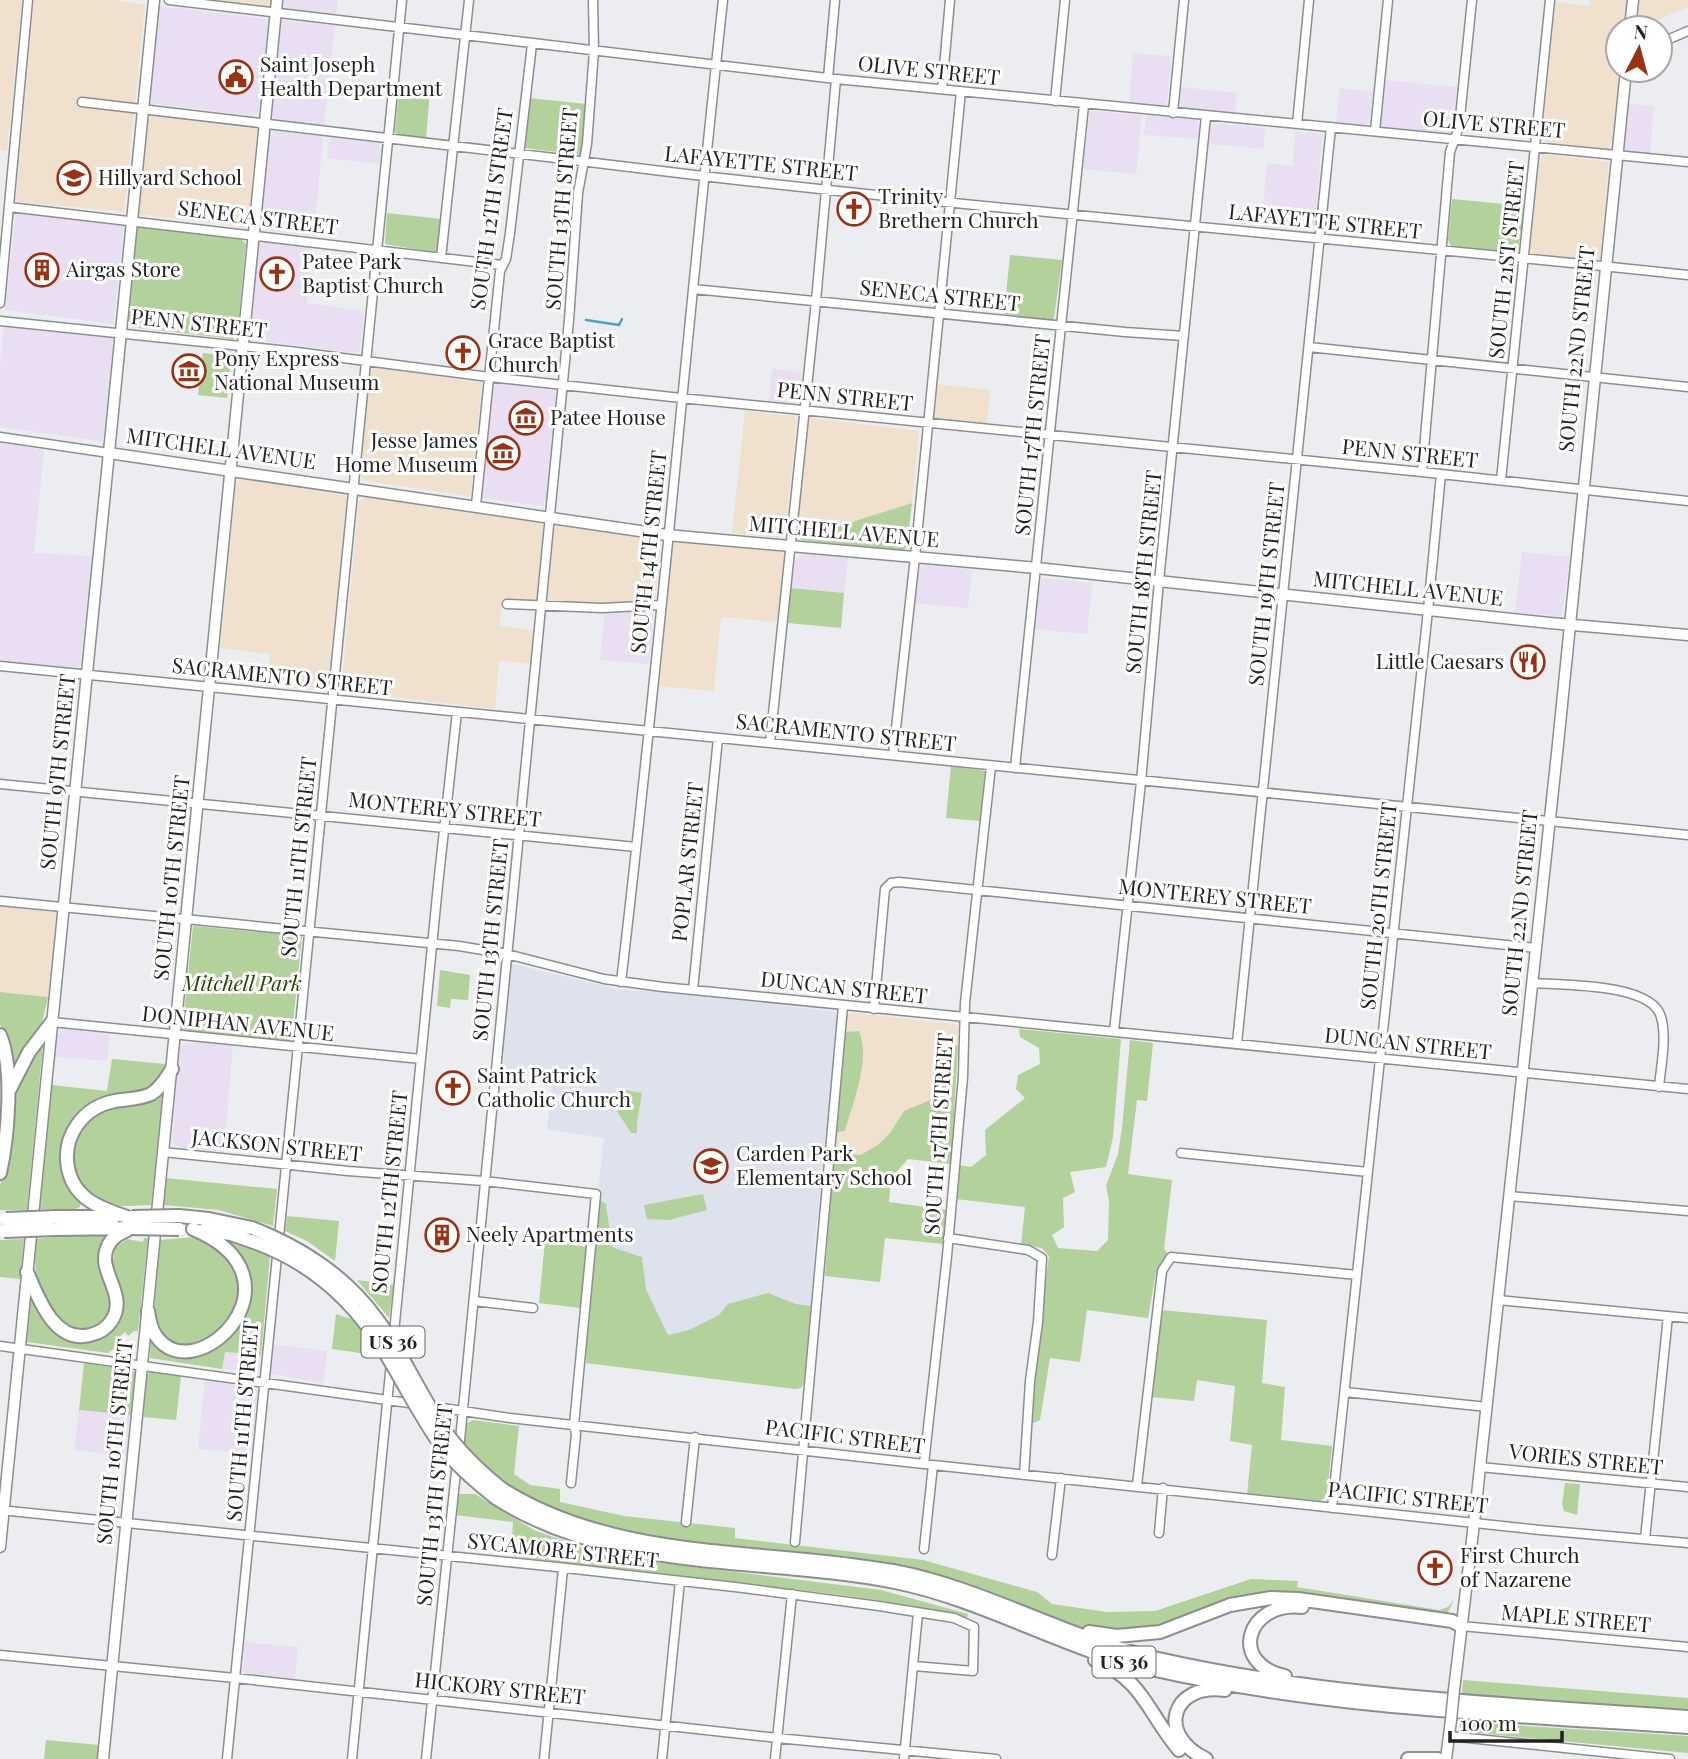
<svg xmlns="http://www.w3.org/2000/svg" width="1688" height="1759" font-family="'Playfair Display',serif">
<rect width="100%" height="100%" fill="#ebedf0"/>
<path fill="#eadef2" d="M282,0H338L336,16L285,10L281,6Z
M159,6L266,19L268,25L258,114L254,116L150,103Z
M282,20L335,26L324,126L274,119L271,116L280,23Z
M1133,53L1171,56L1168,99L1164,107L1129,103Z
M1384,80L1457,87L1452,132L1450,134L1383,128L1381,125Z
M1181,87L1237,93L1235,114L1180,107Z
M1340,88L1373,92L1369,124L1366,126L1336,123Z
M1626,103L1654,106L1650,153L1626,151L1623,148Z
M1090,111L1142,115L1136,174L1082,169Z
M1146,115L1196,120L1199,126L1198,139L1144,135Z
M1215,123L1265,128L1263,149L1209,144L1210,128Z
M275,131L323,136L314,236L267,231L260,226L269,135Z
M1295,131L1318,133L1322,137L1315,227L1311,233L1261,228L1267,163L1293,166Z
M329,137L377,143L381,149L379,164L327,158Z
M16,211L121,224L124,226L113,324L5,310Z
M264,242L312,247L307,303L364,311L359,353L252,340L250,335L259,245Z
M6,325L111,336L114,339L103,438L101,441L0,427V364L4,327Z
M772,369L802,372L798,402L795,404L769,401Z
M500,383L556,391L546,499L543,506L483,498L482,494L494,386Z
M0,442L44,450L34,553L92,556L80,666L74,669L0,662Z
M1522,552L1570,557L1562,616L1515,613Z
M805,553L848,558L844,593L791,588L795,560Z
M924,565L972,570L968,608L914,603L918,569Z
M1041,578L1092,583L1087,634L1034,629Z
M644,609L654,614L649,664L600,660L605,611Z
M64,1029L110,1034L107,1061L55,1057L57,1035Z
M198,1042L233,1045L224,1152L176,1147L172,1144L179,1048L185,1044Z
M272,1344L327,1351L324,1383L271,1374Z
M225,1352L261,1355L259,1371L257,1373L222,1369Z
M205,1379L258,1389L251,1454L198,1449Z
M79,1410L131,1415L127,1456L74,1450Z
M244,1642L298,1647L295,1679L243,1673Z"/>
<path fill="#efe1ce" d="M0,0H22L7,151L0,150Z
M34,0H115L145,5L124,212L21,202L16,199Z
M204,0H270L269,5L265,7Z
M1590,0H1628L1625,28H1618V70H1620L1612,142L1607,149L1546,143L1542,137L1555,2L1589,6Z
M1636,0H1688V7L1639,28H1633Z
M150,116L257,129L248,225L246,227L139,214L147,119Z
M1541,154L1609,162L1600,258L1598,260L1533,255L1528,251Z
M377,367L482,383L471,494L468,496L367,481L362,478L360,474L370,372L372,368Z
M936,384L990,390L987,424L934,418Z
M745,411L794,416L797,418L785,534L779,538L732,533Z
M811,418L919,431L912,503L811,535L796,534L808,421Z
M243,478L347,496L327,689L324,691L268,685L270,654L220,648L236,482Z
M365,497L540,522L543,525L537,604L503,602L499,626L535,630L531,664L499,661L495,709L341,691L359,502Z
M560,524L658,539L660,542L656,598L652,601L601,604L548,602L552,530Z
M675,541L782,552L785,555L777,622L721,617L714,691L658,686L672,545Z
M0,905L57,913L48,997L0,992Z
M854,1013L956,1024L958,1027V1046H942V1101L904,1111L890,1133L879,1144L861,1155L834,1153L836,1132L845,1131L861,1074L863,1040L859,1031L845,1032L846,1018L848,1014Z"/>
<path fill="#dde2ec" d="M513,964L616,989L709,996L836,1012L837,1023L816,1229L811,1306L796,1304L768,1293L729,1304L719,1315L689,1330L668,1335L646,1289L642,1257L612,1247L606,1204L599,1200L598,1194L604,1138L547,1129L553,1076L499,1068L509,966Z"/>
<path fill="#b2d19b" d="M399,86L430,89L426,139L398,135L395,132Z
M529,98L586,104L581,155L525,148Z
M1452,199L1525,206L1518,251L1515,253L1451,246L1448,240Z
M387,213L442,219L438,250L433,252L385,244Z
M139,226L241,239L246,244L237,336L233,339L131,327L127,322L136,229Z
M1010,255L1062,260L1054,318L1051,320L1004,314Z
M203,353L231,356L227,398L198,395Z
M912,503L907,547L902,551L802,540L796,534L811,535Z
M791,588L844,593L841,628L788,623Z
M951,766L985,771L980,821L946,818Z
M193,926L302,936L291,1042L182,1032Z
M440,970L470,975L468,1000L451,999L450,1008L437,1006Z
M0,992L48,997L42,1023L11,1078L4,1031L0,1025Z
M1019,1029L1121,1039L1113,1137L1106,1167L1070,1172L1075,1192L1063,1198L1064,1227L1052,1235L1058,1248L1097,1251L1108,1240L1109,1201L1106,1186L1118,1154L1122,1128L1130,1040L1153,1043L1147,1101L1137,1100L1128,1174L1172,1180L1164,1249L1168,1254L1156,1272L1148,1318L1087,1310L1080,1362L1050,1358L1040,1420L1031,1424L1028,1415L1049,1256L1042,1248L1021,1245L1025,1207L956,1199L959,1165L971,1167L986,1155L985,1130L1025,1098L1016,1089L1018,1075L1040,1064L1039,1048L1020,1037Z
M859,1031C871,1058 853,1103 845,1131L836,1132L845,1032Z
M43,1044L27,1210H0V1186L7,1158L14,1088L28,1061Z
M942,1045L958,1046L951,1164L908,1159L891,1178L889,1202L947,1210L943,1244L885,1238L880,1282L825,1276L834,1153L861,1155L879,1144L890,1133L904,1111L933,1099L941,1101Z
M112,1059L165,1064C160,1104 127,1086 106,1099C91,1108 79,1125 66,1137L82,1199L80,1207L73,1210L39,1209L52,1085L107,1091Z
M164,1087L151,1205C138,1205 121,1208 108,1204C69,1190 60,1147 89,1117C97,1108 149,1093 164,1087Z
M620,1089L642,1093L637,1122V1133H631L617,1111Z
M166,1178L277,1189L273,1226L219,1210L164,1205Z
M703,1194L707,1210L669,1220L647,1219L644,1205Z
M599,1200L606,1204L612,1247L642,1257L646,1289L668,1335L689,1330L719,1315L728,1304L768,1293L796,1304L811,1306L804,1383L801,1388L795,1389L586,1363L588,1309L539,1303L545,1241L587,1247Z
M287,1216L339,1221L335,1261L307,1241L285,1231Z
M64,1236H110L114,1300L104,1324C80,1334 68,1333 53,1311C35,1285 33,1270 36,1239Z
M195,1237L216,1244L240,1276V1301L224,1329L204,1342L185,1345L167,1342L153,1322L160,1240Z
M144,1238H148L138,1331H134L128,1336L125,1332L116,1340L119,1345L108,1353L27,1342L31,1295L48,1323L100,1335L121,1297L111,1261H113L115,1248L127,1239L143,1242Z
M24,1239L20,1279L0,1277V1240Z
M229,1240L270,1256L261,1355L225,1352L222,1369L150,1358L151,1335L159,1345H217C255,1316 262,1275 226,1241Z
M357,1280L394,1285L389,1318Z
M1161,1310L1267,1320L1262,1383L1285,1387L1281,1440L1332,1446L1327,1496L1319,1502L1247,1494L1252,1445L1230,1441L1235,1386L1197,1380L1194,1401L1151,1397Z
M336,1314L354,1320L381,1356L332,1349Z
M84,1363L132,1370L135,1372L131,1415L79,1410Z
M150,1372L181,1376L176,1420L143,1417L147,1375Z
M473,1420L519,1426L514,1474L530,1485L560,1489V1502L624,1516L735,1528V1538L923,1560L1037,1592L1052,1604L1107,1612L1155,1611L1251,1579L1298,1581L1297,1587L1439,1610L1448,1607L1454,1600L1447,1614L1438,1615L1278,1595L1166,1626L1100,1632L1074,1625L962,1584L843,1558L678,1540L633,1533L591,1524L551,1510L501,1481L463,1445L466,1424Z
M1565,1483L1580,1484L1577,1515L1564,1511L1562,1504Z
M458,1494H475L534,1530L595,1552L637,1560L881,1590L968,1614L967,1618C889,1598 808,1591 729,1582C656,1574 583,1565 511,1556L513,1522L456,1515Z
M1463,1680L1688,1698V1710L1462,1694Z
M1459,1722L1688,1736V1753L1466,1732L1461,1730Z
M46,1740L99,1745L97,1759H44Z"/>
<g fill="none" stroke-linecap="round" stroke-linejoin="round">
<path stroke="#48a5c1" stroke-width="2.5" d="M586,320L619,325L622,319"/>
<defs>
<path id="minor" d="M169,0L836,79L1688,162
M1660,43L1688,31
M828,78L835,0
M942,89L950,0
M1055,101L1065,0
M82,102C289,125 496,151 703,176C1031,214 1360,240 1688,275
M1173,113L1184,0
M1297,124L1309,0
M1375,131L1388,0
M9,207L502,265
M441,258L469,0
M693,289L1125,332L1184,336
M0,303L28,0
M0,321L289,351L489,377L681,398L1422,472L1688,501
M1309,347L1688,387
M0,437L109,453
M1422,472L1450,152L1459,127L1472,0
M1501,480L1550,0
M476,505L500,271L506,259L510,233L532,44
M507,604L602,608L660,605
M0,666L1688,835
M770,743L816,301L836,79
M893,755L915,557L961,91
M1015,768L1084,105
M0,784L636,847
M0,901L459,946L507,954L604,979L663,987L1688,1089
M621,982C660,655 687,327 723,0
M1532,983C1562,985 1652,983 1661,1017C1667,1038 1661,1065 1659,1087
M693,990L718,738
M874,1009L885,889L891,883L899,882L1536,948
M52,1022L421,1059
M1114,1031L1141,782L1159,581L1206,116
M1237,1043L1331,127
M163,1152L348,1171L484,1181L596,1194L574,1425L576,1434L571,1483
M1181,1153L1368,1172
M1509,1196L1688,1211
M948,1238L1028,1250L1042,1258L1038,1322L1030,1381L1024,1475
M1498,1300L1688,1318
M474,1301L533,1308
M393,1343L438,885L457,712
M0,1346L416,1404
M1345,1392L1487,1407
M429,1406L510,1418L933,1465L1540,1530L1688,1543
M459,1450L569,320L578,193L587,144L594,51L593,0
M924,1464L947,1256L963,1077L965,1003L991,766
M1480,1467L1688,1487
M1137,1485L1162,1271L1171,1257L1357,1275
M1332,1508L1428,610L1441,474
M0,1510L557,1567L735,1587L879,1606L954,1618L974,1627L973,1671L914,1666
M686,1522L695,1437
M1159,1533L1163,1488
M1645,1539L1668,1316
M795,1542L843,1006
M924,1549L933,1465
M1052,1555L1061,1478
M1461,1626L1688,1647
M0,1655L235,1678L777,1738L996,1759
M1449,1736L1670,1759
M227,1759L402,0
M352,1759L391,1363
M426,1759L457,1462
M544,1759L563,1569
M662,1759L680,1581
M775,1759L792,1594
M904,1759L918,1613"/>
<path id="major" d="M1630,28L1633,0
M109,453L667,535L1037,568L1550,623L1688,635
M0,1547L154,0
M1454,1690L1474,1523L1558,744L1626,70
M103,1759L277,0
M1446,1759L1451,1720"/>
<path id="highway" d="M0,1035C14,1068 8,1137 0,1173
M10,1089L29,1052L52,1022
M179,1216L209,1219L252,1228
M56,1217H114
M127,1217C100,1208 74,1199 68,1168C62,1136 83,1107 115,1101C126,1099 141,1099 151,1094C161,1088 166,1078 172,1069
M56,1229L127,1228
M204,1230L231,1234L251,1241
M27,1272C38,1297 54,1344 90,1335C99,1333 107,1328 112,1320C128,1294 97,1272 107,1248C111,1237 121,1233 131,1228
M148,1311C149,1319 151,1329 156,1336C195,1393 312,1278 193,1229
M502,1489C618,1562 763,1548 893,1571C984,1588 1064,1637 1154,1658C1329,1698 1510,1704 1688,1717
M496,1498C615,1574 762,1556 895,1582C984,1600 1063,1649 1151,1669C1327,1709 1508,1715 1688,1727
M1089,1632L1117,1636L1160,1632L1230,1605L1271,1598L1298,1599L1452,1621L1461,1626
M1095,1660C1144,1680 1148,1714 1179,1750
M1285,1676C1228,1664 1246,1601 1302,1607
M1206,1759C1156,1735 1171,1683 1225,1690
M1408,1759H1438"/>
</defs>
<use href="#minor" stroke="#8c8e90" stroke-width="11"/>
<use href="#major" stroke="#8c8e90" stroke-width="13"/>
<use href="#highway" stroke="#8c8e90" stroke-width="16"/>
<use href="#minor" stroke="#fff" stroke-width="8"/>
<use href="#major" stroke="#fff" stroke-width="10"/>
<use href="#highway" stroke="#fff" stroke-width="12"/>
<defs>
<path id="major-bridge" d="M1451,1720L1454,1690"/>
<path id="highway-bridge" d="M132,1217L179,1216
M6,1219L56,1217
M131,1228L179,1229
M252,1228C300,1247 345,1275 376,1318C400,1349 416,1386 437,1419C454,1447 477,1469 502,1489
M4,1231L56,1229
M251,1241C306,1260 350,1297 381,1346C402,1379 419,1415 442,1447C457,1466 477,1483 496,1498"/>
</defs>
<use href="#major-bridge" stroke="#8c8e90" stroke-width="13" stroke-linecap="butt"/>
<use href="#highway-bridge" stroke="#8c8e90" stroke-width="16" stroke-linecap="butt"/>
<use href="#major-bridge" stroke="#fff" stroke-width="10"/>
<use href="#highway-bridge" stroke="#fff" stroke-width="12"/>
</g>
<defs>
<symbol id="civic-ring" viewBox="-11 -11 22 22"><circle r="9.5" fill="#fff" stroke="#993213" stroke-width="1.5"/><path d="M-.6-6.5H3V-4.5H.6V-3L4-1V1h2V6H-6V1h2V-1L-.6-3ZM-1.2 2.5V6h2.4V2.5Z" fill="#993213"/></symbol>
<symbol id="school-ring" viewBox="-11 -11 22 22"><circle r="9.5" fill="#fff" stroke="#993213" stroke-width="1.5"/><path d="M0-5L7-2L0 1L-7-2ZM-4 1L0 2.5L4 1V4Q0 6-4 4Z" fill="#993213"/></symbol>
<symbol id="church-ring" viewBox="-11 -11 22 22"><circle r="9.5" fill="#fff" stroke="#993213" stroke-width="1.5"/><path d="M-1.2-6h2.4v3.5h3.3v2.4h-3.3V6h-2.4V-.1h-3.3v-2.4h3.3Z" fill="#993213"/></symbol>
<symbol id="building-ring" viewBox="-11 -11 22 22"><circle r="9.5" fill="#fff" stroke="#993213" stroke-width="1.5"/><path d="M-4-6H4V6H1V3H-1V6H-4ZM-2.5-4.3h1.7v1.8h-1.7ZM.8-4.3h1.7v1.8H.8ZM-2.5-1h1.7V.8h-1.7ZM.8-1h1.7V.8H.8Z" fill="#993213"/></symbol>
<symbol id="museum-ring" viewBox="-11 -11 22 22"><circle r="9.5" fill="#fff" stroke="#993213" stroke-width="1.5"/><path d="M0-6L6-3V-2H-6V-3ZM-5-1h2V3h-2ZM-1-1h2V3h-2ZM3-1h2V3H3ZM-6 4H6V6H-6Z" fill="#993213"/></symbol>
<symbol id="restaurant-ring" viewBox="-11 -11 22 22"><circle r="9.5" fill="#fff" stroke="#993213" stroke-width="1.5"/><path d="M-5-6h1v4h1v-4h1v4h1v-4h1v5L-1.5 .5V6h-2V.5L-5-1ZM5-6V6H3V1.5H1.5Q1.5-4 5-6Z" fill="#993213"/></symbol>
</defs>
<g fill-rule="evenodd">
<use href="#civic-ring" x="217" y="58" width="38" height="38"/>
<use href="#school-ring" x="55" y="159" width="38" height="38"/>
<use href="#church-ring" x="835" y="190" width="38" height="38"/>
<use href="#building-ring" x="23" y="251" width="38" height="38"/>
<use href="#church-ring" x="258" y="255" width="38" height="38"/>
<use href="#church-ring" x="444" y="334" width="38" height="38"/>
<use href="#museum-ring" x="170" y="352" width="38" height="38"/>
<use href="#museum-ring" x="507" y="399" width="38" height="38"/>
<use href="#museum-ring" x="484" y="434" width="38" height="38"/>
<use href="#restaurant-ring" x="1509" y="643" width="38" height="38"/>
<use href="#church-ring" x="434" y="1069" width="38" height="38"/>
<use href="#school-ring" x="692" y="1147" width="38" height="38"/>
<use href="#building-ring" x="423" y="1216" width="38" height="38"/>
<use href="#church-ring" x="1416" y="1549" width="38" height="38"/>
</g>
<g text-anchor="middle" stroke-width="6" stroke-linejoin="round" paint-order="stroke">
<g fill="#fff" stroke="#646465" stroke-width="2">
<rect x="361.5" y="1326.5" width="63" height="31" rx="5"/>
<rect x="1092.5" y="1646.5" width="63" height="31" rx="5"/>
</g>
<g font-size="19" font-weight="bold" fill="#222223">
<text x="393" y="1349">US 36</text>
<text x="1124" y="1669">US 36</text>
</g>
<g font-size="21" fill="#222223" stroke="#fff" text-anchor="start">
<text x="260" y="72">Saint Joseph<tspan x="260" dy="24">Health Department</tspan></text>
<text x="98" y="185">Hillyard School</text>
<text x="878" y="204">Trinity<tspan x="878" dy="24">Brethern Church</tspan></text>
<text x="302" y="269">Patee Park<tspan x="302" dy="24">Baptist Church</tspan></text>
<text x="66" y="277">Airgas Store</text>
<text x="488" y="348">Grace Baptist<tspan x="488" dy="24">Church</tspan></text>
<text x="214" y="366">Pony Express<tspan x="214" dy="24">National Museum</tspan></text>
<text x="550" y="425">Patee House</text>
<text x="478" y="448" text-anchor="end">Jesse James<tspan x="478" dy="24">Home Museum</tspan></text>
<text x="1504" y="669" text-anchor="end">Little Caesars</text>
<text x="477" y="1083">Saint Patrick<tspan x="477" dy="24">Catholic Church</tspan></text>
<text x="736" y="1161">Carden Park<tspan x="736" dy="24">Elementary School</tspan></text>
<text x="466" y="1242">Neely Apartments</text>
<text x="1460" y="1563">First Church<tspan x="1460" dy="24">of Nazarene</tspan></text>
</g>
<g font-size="21" fill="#222223" stroke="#fff">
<text transform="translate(929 71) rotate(6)" y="7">OLIVE STREET</text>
<text transform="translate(1494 125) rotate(5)" y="7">OLIVE STREET</text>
<text transform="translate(761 164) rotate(6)" y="7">LAFAYETTE STREET</text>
<text transform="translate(492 209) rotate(-82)" y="7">SOUTH 12TH STREET</text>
<text transform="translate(562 209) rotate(-85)" y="7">SOUTH 13TH STREET</text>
<text transform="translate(258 218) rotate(7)" y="7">SENECA STREET</text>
<text transform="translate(1325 222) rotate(6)" y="7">LAFAYETTE STREET</text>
<text transform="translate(1507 260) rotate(-84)" y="7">SOUTH 21ST STREET</text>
<text transform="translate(940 296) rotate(6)" y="7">SENECA STREET</text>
<text transform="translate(199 324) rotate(6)" y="7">PENN STREET</text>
<text transform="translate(1577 349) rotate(-84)" y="7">SOUTH 22ND STREET</text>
<text transform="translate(845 397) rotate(6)" y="7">PENN STREET</text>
<text transform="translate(1033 435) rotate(-84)" y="7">SOUTH 17TH STREET</text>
<text transform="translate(221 449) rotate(8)" y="7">MITCHELL AVENUE</text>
<text transform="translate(1410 454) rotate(6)" y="7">PENN STREET</text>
<text transform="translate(844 532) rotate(5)" y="7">MITCHELL AVENUE</text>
<text transform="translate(649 552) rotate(-84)" y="7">SOUTH 14TH STREET</text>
<text transform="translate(1144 572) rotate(-84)" y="7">SOUTH 18TH STREET</text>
<text transform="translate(1267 584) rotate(-84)" y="7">SOUTH 19TH STREET</text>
<text transform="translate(1408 589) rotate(6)" y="7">MITCHELL AVENUE</text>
<text transform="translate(282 677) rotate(6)" y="7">SACRAMENTO STREET</text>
<text transform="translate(846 733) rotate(6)" y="7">SACRAMENTO STREET</text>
<text transform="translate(58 772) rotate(-84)" y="7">SOUTH 9TH STREET</text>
<text transform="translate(445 810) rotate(6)" y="7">MONTEREY STREET</text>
<text transform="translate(299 857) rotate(-84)" y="7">SOUTH 11TH STREET</text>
<text transform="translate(688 862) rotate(-84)" y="7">POPLAR STREET</text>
<text transform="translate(172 878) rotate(-84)" y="7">SOUTH 10TH STREET</text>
<text transform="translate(1215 897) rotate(6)" y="7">MONTEREY STREET</text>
<text transform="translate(1379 906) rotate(-84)" y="7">SOUTH 20TH STREET</text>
<text transform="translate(1520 913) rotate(-84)" y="7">SOUTH 22ND STREET</text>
<text transform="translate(491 940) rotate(-84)" y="7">SOUTH 13TH STREET</text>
<text transform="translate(844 988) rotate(6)" y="7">DUNCAN STREET</text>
<text transform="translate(238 1024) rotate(6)" y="7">DONIPHAN AVENUE</text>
<text transform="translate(1408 1044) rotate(6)" y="7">DUNCAN STREET</text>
<text transform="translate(939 1134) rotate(-86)" y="7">SOUTH 17TH STREET</text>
<text transform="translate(277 1146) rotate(6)" y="7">JACKSON STREET</text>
<text transform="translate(390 1192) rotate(-84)" y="7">SOUTH 12TH STREET</text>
<text transform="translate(243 1421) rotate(-85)" y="7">SOUTH 11TH STREET</text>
<text transform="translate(845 1437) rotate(7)" y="7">PACIFIC STREET</text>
<text transform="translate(115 1442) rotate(-84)" y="7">SOUTH 10TH STREET</text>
<text transform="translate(1586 1460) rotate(6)" y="7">VORIES STREET</text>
<text transform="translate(1408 1498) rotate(6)" y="7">PACIFIC STREET</text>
<text transform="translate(435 1505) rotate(-84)" y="7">SOUTH 13TH STREET</text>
<text transform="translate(563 1551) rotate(6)" y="7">SYCAMORE STREET</text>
<text transform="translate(1576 1619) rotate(5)" y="7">MAPLE STREET</text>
<text transform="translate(500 1689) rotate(6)" y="7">HICKORY STREET</text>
</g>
<g font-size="21" font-style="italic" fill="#264600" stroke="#fff">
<text x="242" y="991">Mitchell Park</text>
</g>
</g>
<g transform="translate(1639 49) rotate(6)"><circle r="33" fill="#ffffff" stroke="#a7a7a7" stroke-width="2"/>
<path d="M0-5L12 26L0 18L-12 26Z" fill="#993213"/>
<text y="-10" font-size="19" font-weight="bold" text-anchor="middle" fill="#222223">N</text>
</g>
<path d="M1450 1731v10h112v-10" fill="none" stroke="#222223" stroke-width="3.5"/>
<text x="1460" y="1731" font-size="21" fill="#222223" stroke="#ffffff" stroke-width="5" paint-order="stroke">100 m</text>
</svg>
